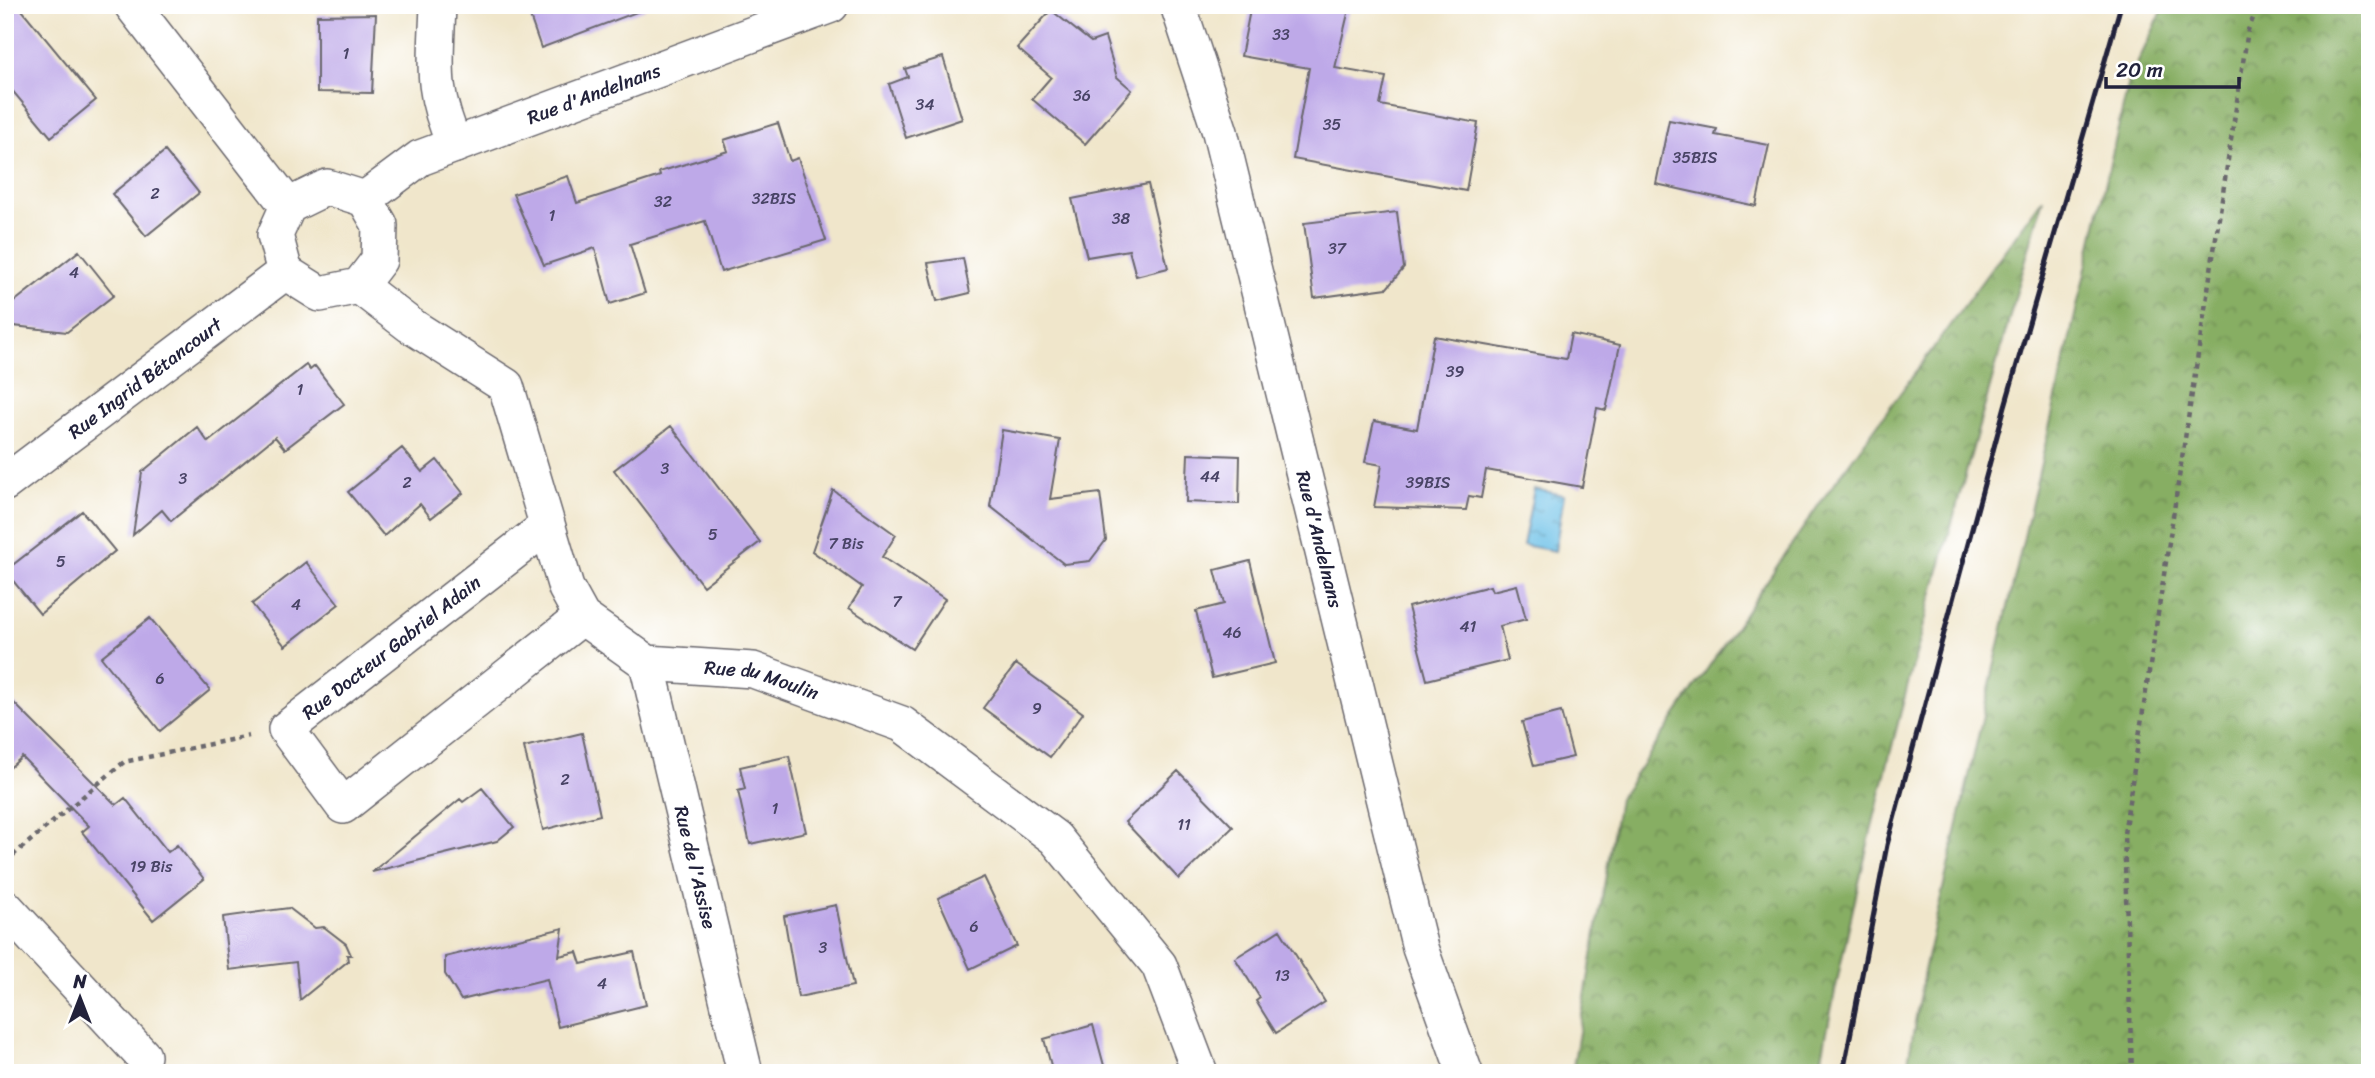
<svg xmlns="http://www.w3.org/2000/svg" width="2375" height="1078" font-family="Sriracha,sans-serif">
<defs>
<pattern id="forest-crowns" width="20" height="18" patternUnits="userSpaceOnUse" patternTransform="scale(1.75)"><rect width="20" height="18" fill="#87ae63"/><path d="M2 6a3 3 0 1 1 6 0M12 15a3 3 0 1 1 6 0" fill="none" stroke="#6e8d53"/></pattern>
<pattern id="water-ripples" width="26" height="14" patternUnits="userSpaceOnUse" patternTransform="scale(1.75)"><rect width="26" height="14" fill="#6bc0e7"/><path d="M2 4q2-2 4 0t4 0M15 11q2-2 4 0t4 0" fill="none" stroke="#589cbc"/></pattern>
</defs>
<rect width="100%" height="100%" fill="#fff"/>
<filter id="ink" filterUnits="userSpaceOnUse"><feTurbulence type="fractalNoise" baseFrequency=".0143" numOctaves="2"/><feDisplacementMap in="SourceGraphic" scale="14" xChannelSelector="R" yChannelSelector="G"/><feConvolveMatrix kernelMatrix="1 2 1 2 8 2 1 2 1" color-interpolation-filters="sRGB"/></filter>
<filter id="wash" filterUnits="userSpaceOnUse"><feTurbulence type="fractalNoise" baseFrequency=".00686" numOctaves="4" result="noise"/><feDisplacementMap in="SourceGraphic" scale="28" xChannelSelector="R" yChannelSelector="G"/><feGaussianBlur stdDeviation="1.57" result="paint"/><feColorMatrix in="noise" values="0 0 0 0 0 0 0 0 0 0 0 0 0 0 0 0 0 1.4 0 .05"/><feComposite in="paint" operator="in"/></filter>
<g filter="url(#wash)">
<rect width="100%" height="100%" fill="#f0e6cb"/>
<path fill="url(#forest-crowns)" stroke="#54684f" stroke-width="2" d="M2165,5H2370V1073H1906L1924,971L2129,81Z
M2043,198C1963,488 1874,777 1819,1073H1572L1619,799L1822,500Z"/>
<path fill="url(#water-ripples)" stroke="#467191" stroke-width="2" d="M1534,489L1564,495L1555,551L1523,545Z"/>
<g id="blocks">
<path fill="#bea9e8" d="M5,5H18L96,100L51,137L5,82Z
M526,5H644L645,9L541,48Z
M1251,5H1350L1335,68L1386,77L1380,105L1478,123L1466,191L1293,159L1309,68L1241,56Z
M1051,10L1091,42L1105,37L1117,77L1132,90L1085,144L1032,99L1051,77L1017,48Z
M376,14L372,93L317,92V15Z
M943,57L962,119L906,138L889,84L908,77L905,69Z
M1669,120L1717,129L1715,135L1769,145L1756,206L1656,184Z
M778,123L790,161L798,158L826,240L721,272L705,221L630,244L645,293L610,304L595,248L544,265L513,194L568,176L577,203L660,176L659,172L728,151L724,140Z
M165,151L199,193L146,236L112,194Z
M1148,184L1168,268L1136,276L1129,250L1087,257L1072,199Z
M1397,212L1404,268L1387,288L1314,298L1304,223Z
M79,251L114,295L67,332L5,325V309Z
M963,258L970,293L937,301L928,263Z
M1571,334L1620,345L1606,410L1597,408L1582,487L1486,470L1481,498L1469,496L1466,510L1374,507L1382,465L1365,462L1374,421L1417,429L1434,336L1566,359Z
M306,365L310,370L315,366L344,404L285,449L275,437L171,521L162,510L133,535L142,472L197,427L208,442Z
M671,426L760,542L703,586L614,470Z
M1002,430L1060,440L1050,499L1100,493L1106,540L1090,561L1064,564L990,506Z
M402,448L422,472L437,460L463,493L431,518L420,504L384,536L348,492Z
M1188,454L1240,456L1239,504L1186,502Z
M833,490L896,535L882,557L945,599L912,649L849,608L862,587L812,551Z
M82,511L115,551L40,614L5,571Z
M1250,561L1275,663L1212,678L1196,611L1224,604L1215,570Z
M306,562L339,604L285,646L252,604Z
M1517,585L1526,619L1500,626L1508,660L1427,680L1408,607L1490,586L1492,591Z
M150,618L210,690L160,731L101,657Z
M1016,664L1083,713L1050,757L983,708Z
M5,694L116,805L125,798L168,852L177,845L204,879L153,920L82,832L89,826L22,757L5,772Z
M1561,712L1573,757L1534,766L1522,722Z
M582,733L600,815L543,830L524,747Z
M789,756L806,832L750,844L738,791L745,789L740,767Z
M1178,771L1233,827L1179,879L1125,822Z
M482,788L514,827L497,841L372,872L460,799L463,802Z
M984,877L1017,946L970,969L938,898Z
M836,905L853,986L798,997L784,916Z
M289,908L315,928L324,927L346,944L351,955H347L348,961L300,1000L296,962L229,970L223,917Z
M563,928L559,956L577,952L581,964L634,952L646,1005L558,1027L547,979L461,1000L445,974V957Z
M1280,930L1325,1002L1276,1033L1256,1001L1260,998L1235,958Z
M1093,1025L1106,1073H1053L1044,1039Z"/>
</g>
</g>
<g filter="url(#ink)">
<use href="#blocks" fill-opacity="0" stroke="#6a676d" stroke-width="2"/>
<g fill="none" stroke-linecap="round" stroke-linejoin="round">
<defs>
<g id="street">
<path d="M132,5L288,206"/>
<path d="M438,5C436,64 430,90 455,145"/>
<path id="s1" d="M1178,5L1220,132L1420,948L1465,1073"/>
<path d="M327,187L365,199L380,225L379,260L359,286L320,294L285,272L275,235L288,206Z"/>
<path id="s2" d="M365,199L420,158L831,5"/>
<path id="s3" d="M359,286L410,325L506,386L566,588L582,617L647,663L753,670L902,724L1055,838L1159,965L1200,1073"/>
<path id="s4" d="M5,483L285,272"/>
<path d="M547,526L286,729L343,806L582,617"/>
<path id="s5" d="M647,663L745,1073"/>
<path d="M5,907L143,1056"/>
</g>
</defs>
<use href="#street" stroke="#6a676d" stroke-width="38"/>
<path stroke="#6a676d" stroke-width="4.5" stroke-dasharray="5 5" stroke-linecap="butt" d="M5,862L124,762L249,736
M2132,1073L2124,834L2248,30L2259,5"/>
<use href="#street" stroke="#fff" stroke-width="35"/>
<path stroke="#22223b" stroke-width="5" d="M1843,1073L1887,845L2005,406L2121,5"/>
</g>
</g>
<g text-anchor="middle" stroke-width="5" stroke-linejoin="round" paint-order="stroke">
<g font-size="16" fill="#494466">
<text x="1281" y="40">33</text>
<text x="346" y="59">1</text>
<text x="1082" y="101">36</text>
<text x="925" y="110">34</text>
<text x="1332" y="130">35</text>
<text x="1695" y="163">35BIS</text>
<text x="155" y="199">2</text>
<text x="774" y="204">32BIS</text>
<text x="663" y="207">32</text>
<text x="552" y="221">1</text>
<text x="1121" y="224">38</text>
<text x="1337" y="254">37</text>
<text x="74" y="278">4</text>
<text x="1455" y="377">39</text>
<text x="300" y="395">1</text>
<text x="665" y="474">3</text>
<text x="1210" y="482">44</text>
<text x="183" y="484">3</text>
<text x="407" y="488">2</text>
<text x="1428" y="488">39BIS</text>
<text x="713" y="540">5</text>
<text x="846" y="549">7 Bis</text>
<text x="61" y="567">5</text>
<text x="897" y="607">7</text>
<text x="296" y="610">4</text>
<text x="1468" y="632">41</text>
<text x="1232" y="638">46</text>
<text x="160" y="684">6</text>
<text x="1037" y="714">9</text>
<text x="565" y="785">2</text>
<text x="775" y="814">1</text>
<text x="1184" y="830">11</text>
<text x="151" y="872">19 Bis</text>
<text x="974" y="932">6</text>
<text x="823" y="953">3</text>
<text x="1282" y="981">13</text>
<text x="602" y="989">4</text>
</g>
<g font-size="19" fill="#22223b" stroke="#fff">
<text dy="7" stroke="none"><textPath href="#s2" startOffset="254">Rue d'Andelnans</textPath></text>
<text dy="7" stroke="none"><textPath href="#s4" startOffset="175">Rue Ingrid Bétancourt</textPath></text>
<text dy="7" stroke="none"><textPath href="#s1" startOffset="553">Rue d'Andelnans</textPath></text>
<text transform="translate(391 647) rotate(-38)" y="7">Rue Docteur Gabriel Adain</text>
<text dy="7" stroke="none"><textPath href="#s3" startOffset="618">Rue du Moulin</textPath></text>
<text dy="7" stroke="none"><textPath href="#s5" startOffset="210">Rue de l'Assise</textPath></text>
</g>
</g>
<rect width="2375" height="1078" fill="none" stroke="#fff" stroke-width="28"/>
<g transform="translate(80 998)" stroke="#ffffff" stroke-width="5" paint-order="stroke">
<path d="M0-5L12 26L0 18L-12 26Z" fill="#22223b"/>
<text y="-10" font-size="19" font-weight="bold" text-anchor="middle" fill="#22223b">N</text>
</g>
<path d="M2106 77v10h133v-10" fill="none" stroke="#22223b" stroke-width="3.5"/>
<text x="2116" y="77" font-size="21" fill="#22223b" stroke="#ffffff" stroke-width="5" paint-order="stroke">20 m</text>
</svg>
